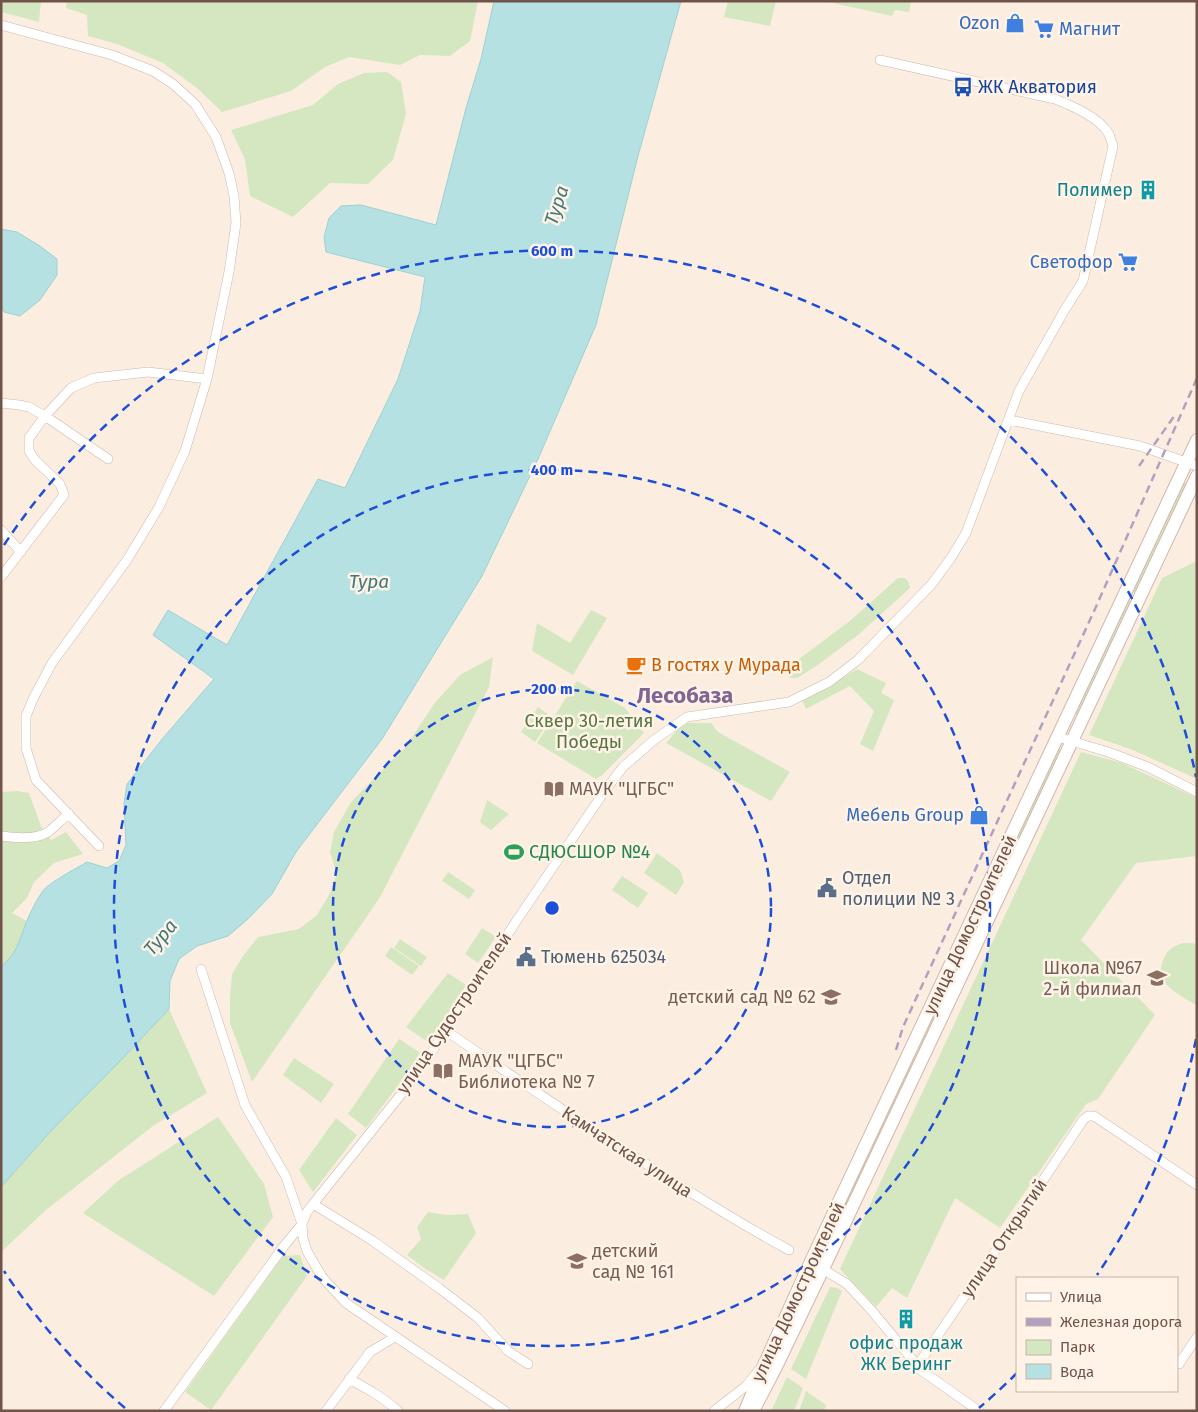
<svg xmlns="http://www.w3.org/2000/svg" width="1198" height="1412" font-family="'Fira Sans',sans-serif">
<rect width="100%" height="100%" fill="#fbeee1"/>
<path fill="#d4e7c0" d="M1,1H41L39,22L1,12Z
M67,1H478L470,41L450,56L420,55L400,65L349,57L325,67L291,91L222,112L197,88L163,63L117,44L88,36L87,15L66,8Z
M728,1H776L770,26L724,17Z
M824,1H911L909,12L895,10L892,16Z
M387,72L401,82L406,114L393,160L368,184L330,183L293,217L250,196L245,159L231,130L313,105L338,84L364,73Z
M1184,482L1186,483V485L1136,590L1129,596Z
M1197,561V779L1133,750L1089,735L1162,578Z
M898,578H905L908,581L910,588L858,635L815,667L797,678H791L786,675L787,668L851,620Z
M1133,598L1077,715L1075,714V712L1125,605Z
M591,610L607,618L573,675L532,651L537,623L570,643Z
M493,657L489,687L379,899L252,1082L230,1023V997L232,974L243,956L258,937L299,929L317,915L330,893L337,874L330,852L334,832L351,802L389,763L404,749L434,704L460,675Z
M857,669L886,683L881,693L894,700L873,751L860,744L874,711L850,686L806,709L802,700L836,682Z
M577,681L625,708L644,733L602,775L596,779L537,743Z
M538,707L552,717L535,742L521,732Z
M683,723H711L718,732L790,772L771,801L666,743Z
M1060,749L1062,750L828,1247H824L1058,750Z
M1081,752L1122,763L1197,798V856L1136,863L1081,940L1155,1015L1098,1099L1086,1104L1000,1228L955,1198L907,1298L892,1288L876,1307L840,1269Z
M17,791L29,793L41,826L51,840L66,832L83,854L54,863L34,882L27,898L12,913L27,921C21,937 16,956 1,966V792Z
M487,800L509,814L491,830L480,822Z
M657,853L680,870L684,882L676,895L644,873Z
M448,872L475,890L469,899L442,881Z
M622,876L648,893L638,908L612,890Z
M482,928L496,937L478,963L465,954Z
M400,939L427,957L421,966L394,948Z
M1184,943H1193L1197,946V1006C1179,994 1152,984 1164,958C1168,949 1175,945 1184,943Z
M391,947L419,966L412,975L385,956Z
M448,973L466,985L429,1043L406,1027Z
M169,1009L207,1093L153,1126L46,1210L1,1252V1187L51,1131L124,1057Z
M399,1039L422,1054L366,1128L348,1114Z
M294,1058L334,1084L321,1103L283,1075Z
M218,1117L264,1184L273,1217L214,1296L83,1213L119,1180Z
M336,1118L357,1135L313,1192L299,1170Z
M428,1212L446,1215L468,1214L476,1233L444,1280L424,1268L407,1255L421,1239L417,1227Z
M300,1255L307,1276L211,1410L185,1392L283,1256Z
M830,1287L837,1288L842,1291L806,1379L791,1369Z
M787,1377L803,1388L794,1411H771Z
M806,1391L826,1405L824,1411H799Z"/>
<path fill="#b6e1e3" stroke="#9dd1d4" d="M494,1H681L638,156L596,325L538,459L482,576L382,739L296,852L272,894L248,919L228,936L197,946L179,959L170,981L169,1009L124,1057L51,1131L1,1187V966C16,956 20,939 26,923C30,913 36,901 42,892C48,883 77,868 87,862L107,868L119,861L126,845L124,803L127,784L163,738L214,679L153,635L168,610L227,645L318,479L345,488L398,379L420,311L425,277L326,252L324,237L329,218L341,206L361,205L436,225L466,108L481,59Z
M1,229L17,232L40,246L57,259V275L40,300L20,316L4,312L1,304Z"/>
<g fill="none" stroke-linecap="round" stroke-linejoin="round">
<defs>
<path id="minor" d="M1,25L112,55L153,71L173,84L195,104L216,137L229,173L234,196L236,223L229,272L207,379L185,451L159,507L127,560L52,663L34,697L26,716V748L36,780L99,846
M1,403L19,405L29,407L45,416L108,459
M1009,420L1140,446L1197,466
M1,530L21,552
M1,577L64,495L60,484L35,460L29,451V438L45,416L71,388L94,378L148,372L207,379
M1058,737L1108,752L1148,767L1197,792
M1,836C15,838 36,840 48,832C55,827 62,819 69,814
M201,969L245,1105L286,1177L302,1224L303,1238L307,1251L322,1277L346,1303L505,1411
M445,1030C510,1075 576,1119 643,1162C691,1193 739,1223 789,1250
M313,1204L373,1241L439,1288L478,1318L508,1351L528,1364
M811,1262L847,1284L873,1312L922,1371L979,1411
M1179,1364L1197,1337
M917,1366L1020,1215L1083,1120L1088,1116H1094L1197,1185
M349,1379C366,1388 383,1397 398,1411
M164,1411L284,1246L302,1224L307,1212L313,1204L407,1087L433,1050L517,920L604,792L623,767L654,740L687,717L789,702L829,682L858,660L931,585L951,558L966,533L1019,391L1064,311L1083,281L1113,146C1112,142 1110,138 1109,134C1099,117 1072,106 1055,99L880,60
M326,1411L370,1352L395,1337
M714,1411L746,1386L758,1371"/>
<path id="secondary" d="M754,1409L776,1367L823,1269L1197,476
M745,1411L765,1363L805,1274L1197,440"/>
</defs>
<use href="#minor" stroke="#cdb7ab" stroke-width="10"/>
<use href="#secondary" stroke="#d0b6a8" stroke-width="14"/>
<use href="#minor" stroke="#fff" stroke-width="9"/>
<use href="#secondary" stroke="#fff" stroke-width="12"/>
<path stroke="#b0a1c3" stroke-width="2.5" stroke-dasharray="8 5" stroke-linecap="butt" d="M1139,466L1175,415
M896,1050L903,1027L1095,609L1197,378"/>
</g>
<g fill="none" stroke="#1d4ed8" stroke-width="2.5" stroke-dasharray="9 6">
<circle cx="552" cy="908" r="219"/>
<circle cx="552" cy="908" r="438"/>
<path d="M1196 1039A657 657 0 0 1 1097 1275M1017 1373A657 657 0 0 1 979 1408M125 1408A657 657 0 0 1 4 1271M4 545A657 657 0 0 1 1196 777"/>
</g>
<defs>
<symbol id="shop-bare" viewBox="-9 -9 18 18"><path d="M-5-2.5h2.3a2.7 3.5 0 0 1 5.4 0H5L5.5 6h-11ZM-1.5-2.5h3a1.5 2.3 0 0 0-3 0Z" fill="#3f7fe0" stroke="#fef3e6" stroke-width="2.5" paint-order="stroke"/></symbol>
<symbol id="supermarket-bare" viewBox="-9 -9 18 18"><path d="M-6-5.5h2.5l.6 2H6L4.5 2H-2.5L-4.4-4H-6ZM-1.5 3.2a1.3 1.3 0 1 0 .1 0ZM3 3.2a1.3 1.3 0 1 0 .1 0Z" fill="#3f7fe0" stroke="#fef3e6" stroke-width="2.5" paint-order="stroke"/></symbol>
<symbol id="bus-bare" viewBox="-9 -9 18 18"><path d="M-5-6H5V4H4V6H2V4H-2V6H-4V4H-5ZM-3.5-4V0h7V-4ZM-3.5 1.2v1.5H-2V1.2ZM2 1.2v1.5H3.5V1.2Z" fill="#1a4fb4" stroke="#fef3e6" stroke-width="2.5" paint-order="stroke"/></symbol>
<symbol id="building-bare" viewBox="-9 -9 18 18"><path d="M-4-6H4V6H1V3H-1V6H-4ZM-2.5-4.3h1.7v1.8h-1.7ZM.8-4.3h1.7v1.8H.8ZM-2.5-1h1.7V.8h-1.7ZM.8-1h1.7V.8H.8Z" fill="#0f9aa8" stroke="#fef3e6" stroke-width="2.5" paint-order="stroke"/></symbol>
<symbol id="cafe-bare" viewBox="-9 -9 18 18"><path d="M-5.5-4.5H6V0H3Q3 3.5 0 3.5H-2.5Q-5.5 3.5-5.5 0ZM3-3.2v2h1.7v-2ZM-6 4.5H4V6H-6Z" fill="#e8710a" stroke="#fef3e6" stroke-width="2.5" paint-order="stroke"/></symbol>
<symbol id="library-bare" viewBox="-9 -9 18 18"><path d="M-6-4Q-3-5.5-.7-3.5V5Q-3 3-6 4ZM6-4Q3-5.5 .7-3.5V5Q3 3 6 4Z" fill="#8d6e63" stroke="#fef3e6" stroke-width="2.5" paint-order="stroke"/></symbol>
<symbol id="stadium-bare" viewBox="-9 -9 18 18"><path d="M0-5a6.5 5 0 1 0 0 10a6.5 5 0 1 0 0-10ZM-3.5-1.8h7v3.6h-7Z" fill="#2e9e5b" stroke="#fef3e6" stroke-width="2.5" paint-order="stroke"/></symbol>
<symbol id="civic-bare" viewBox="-9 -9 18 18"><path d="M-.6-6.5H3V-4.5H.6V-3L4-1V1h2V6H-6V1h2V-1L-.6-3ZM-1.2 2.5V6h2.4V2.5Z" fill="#5c6f8a" stroke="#fef3e6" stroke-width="2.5" paint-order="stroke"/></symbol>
<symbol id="school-bare" viewBox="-9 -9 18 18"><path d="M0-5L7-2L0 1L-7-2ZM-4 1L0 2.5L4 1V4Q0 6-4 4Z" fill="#8d6e63" stroke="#fef3e6" stroke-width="2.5" paint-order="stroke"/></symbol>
</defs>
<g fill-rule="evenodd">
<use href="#shop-bare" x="1001" y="9" width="28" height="28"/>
<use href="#supermarket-bare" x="1030" y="15" width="28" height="28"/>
<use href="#bus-bare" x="949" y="73" width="28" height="28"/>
<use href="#building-bare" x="1134" y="176" width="28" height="28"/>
<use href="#supermarket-bare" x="1114" y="248" width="28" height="28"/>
<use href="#cafe-bare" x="622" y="651" width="28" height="28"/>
<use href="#library-bare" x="540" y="775" width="28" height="28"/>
<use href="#shop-bare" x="965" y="801" width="28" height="28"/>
<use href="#stadium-bare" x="500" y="838" width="28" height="28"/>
<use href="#civic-bare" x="813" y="874" width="28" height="28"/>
<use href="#civic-bare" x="512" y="943" width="28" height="28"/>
<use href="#school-bare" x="1143" y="964" width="28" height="28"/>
<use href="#school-bare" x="817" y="983" width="28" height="28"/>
<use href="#library-bare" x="429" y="1057" width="28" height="28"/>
<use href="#school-bare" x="563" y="1247" width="28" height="28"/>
<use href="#building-bare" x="892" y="1305" width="28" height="28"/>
</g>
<g text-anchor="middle" stroke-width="5" stroke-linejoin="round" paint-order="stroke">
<g font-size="18" fill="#366cbe" stroke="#fef3e6" text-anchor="end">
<text x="1000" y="29">Ozon</text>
<text x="1059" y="35" text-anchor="start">Магнит</text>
<text x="1113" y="268">Светофор</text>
<text x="964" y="821">Мебель Group</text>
</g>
<g font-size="18" fill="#164399" stroke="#fef3e6" text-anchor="start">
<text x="978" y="93">ЖК Акватория</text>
</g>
<g font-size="18" fill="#0d838f" stroke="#fef3e6" text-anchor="end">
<text x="1133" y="196">Полимер</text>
<text x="906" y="1349" text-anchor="middle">офис продаж<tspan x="906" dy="21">ЖК Беринг</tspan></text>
</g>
<g font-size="18" fill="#c56008" stroke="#fef3e6" text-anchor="start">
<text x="651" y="671">В гостях у Мурада</text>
</g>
<g font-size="18" fill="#567642" stroke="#fef3e6">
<text x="589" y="727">Сквер 30-летия<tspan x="589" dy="21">Победы</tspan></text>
</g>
<g font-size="18" fill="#785e54" stroke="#fef3e6" text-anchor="start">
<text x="569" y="795">МАУК "ЦГБС"</text>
<text x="1142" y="974" text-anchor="end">Школа №67<tspan x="1142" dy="21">2-й филиал</tspan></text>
<text x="816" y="1003" text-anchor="end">детский сад № 62</text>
<text x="458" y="1067">МАУК "ЦГБС"<tspan x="458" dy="21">Библиотека № 7</tspan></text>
<text x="592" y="1257">детский<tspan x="592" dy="21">сад № 161</tspan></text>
</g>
<g font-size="18" fill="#27864d" stroke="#fef3e6" text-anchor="start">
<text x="529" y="858">СДЮСШОР №4</text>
</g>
<g font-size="18" fill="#4e5e75" stroke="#fef3e6" text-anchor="start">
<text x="842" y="884">Отдел<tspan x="842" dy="21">полиции № 3</tspan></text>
<text x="541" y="963">Тюмень 625034</text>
</g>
<g font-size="18" fill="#705349" stroke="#fef3e6">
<text transform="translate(970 925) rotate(-65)" y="6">улица Домостроителей</text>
<text transform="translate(454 1013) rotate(-56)" y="6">улица Судостроителей</text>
<text transform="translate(627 1152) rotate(33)" y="6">Камчатская улица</text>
<text transform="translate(1004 1238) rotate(-56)" y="6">улица Открытий</text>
<text transform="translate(798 1292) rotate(-65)" y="6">улица Домостроителей</text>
</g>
<g font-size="19" font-style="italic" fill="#41787c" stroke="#fef3e6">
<text transform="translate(556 205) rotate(-72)" y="7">Тура</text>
<text x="369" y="588">Тура</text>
<text transform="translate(160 937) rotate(-50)" y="7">Тура</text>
</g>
<g font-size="22" font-weight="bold" fill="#806594" stroke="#fef3e6">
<text x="685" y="703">Лесобаза</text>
</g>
</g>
<circle cx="552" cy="908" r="8" fill="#1d4ed8" stroke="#fef3e6" stroke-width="2.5"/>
<g font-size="15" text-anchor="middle" font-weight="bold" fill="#1d4ed8" stroke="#fef3e6" stroke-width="5" stroke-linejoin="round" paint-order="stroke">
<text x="552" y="256">600 m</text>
<text x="552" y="475">400 m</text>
<text x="552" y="694">200 m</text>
</g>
<rect width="1198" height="1412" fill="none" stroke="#705349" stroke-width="5"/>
<rect x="1016" y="1277" width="162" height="115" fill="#fef3e6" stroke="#c5b3a7"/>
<rect x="1026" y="1293" width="25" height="8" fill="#ffffff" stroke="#c5b3a7"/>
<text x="1060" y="1302" font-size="15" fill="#705349">Улица</text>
<rect x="1026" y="1318" width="25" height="8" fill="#b0a1c3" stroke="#c5b3a7"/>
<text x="1060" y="1327" font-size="15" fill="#705349">Железная дорога</text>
<rect x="1026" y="1340" width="25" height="15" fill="#d4e7c0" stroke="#c5b3a7"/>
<text x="1060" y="1352" font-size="15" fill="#705349">Парк</text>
<rect x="1026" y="1364" width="25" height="15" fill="#b6e1e3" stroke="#c5b3a7"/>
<text x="1060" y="1377" font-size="15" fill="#705349">Вода</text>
</svg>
